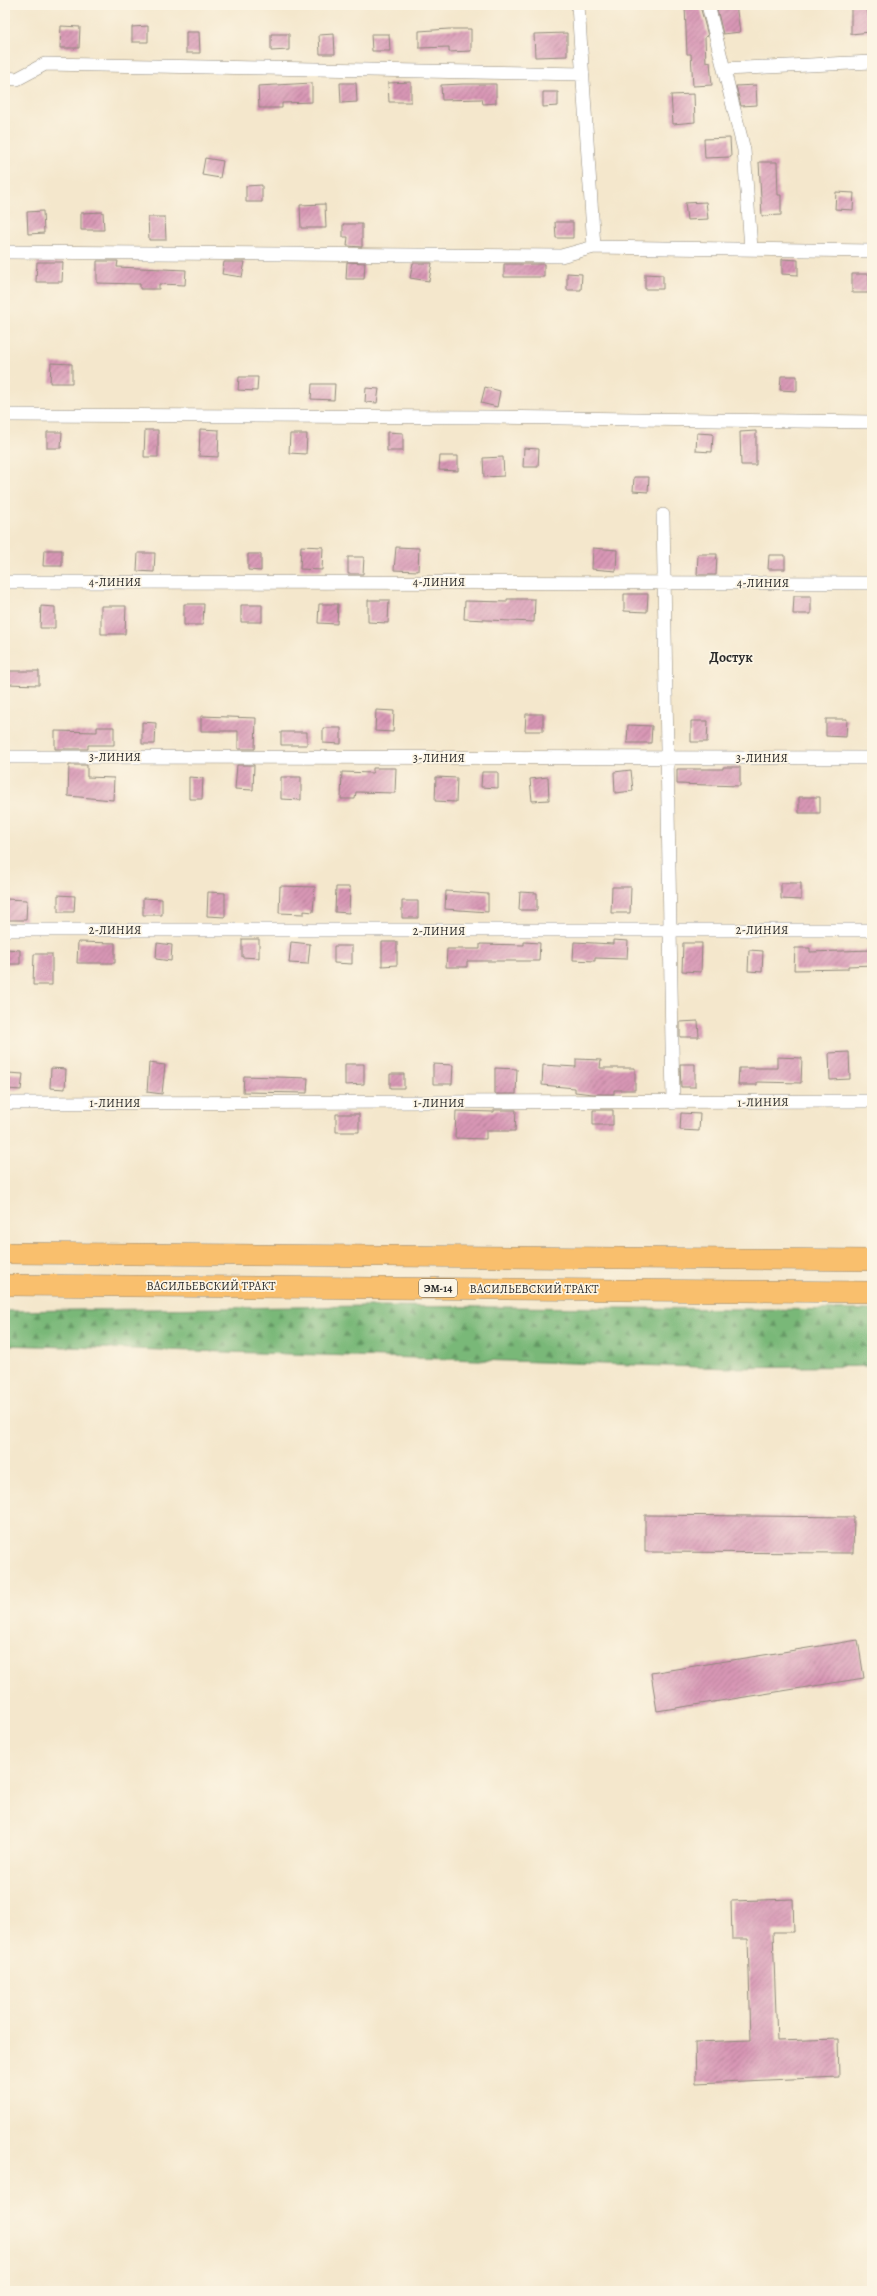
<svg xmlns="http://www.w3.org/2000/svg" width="877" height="2296" font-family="Alegreya,serif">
<defs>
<pattern id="forest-firs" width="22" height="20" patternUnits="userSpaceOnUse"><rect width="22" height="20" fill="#79b878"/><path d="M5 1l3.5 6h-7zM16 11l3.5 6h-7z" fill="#639663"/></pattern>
<pattern id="building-hatch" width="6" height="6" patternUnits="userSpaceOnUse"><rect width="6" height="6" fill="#d896b5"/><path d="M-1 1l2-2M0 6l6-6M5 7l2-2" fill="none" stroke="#af7b93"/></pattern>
</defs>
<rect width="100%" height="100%" fill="#fcf5e5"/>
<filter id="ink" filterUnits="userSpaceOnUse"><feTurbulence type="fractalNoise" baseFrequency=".025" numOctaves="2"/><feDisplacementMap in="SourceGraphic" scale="8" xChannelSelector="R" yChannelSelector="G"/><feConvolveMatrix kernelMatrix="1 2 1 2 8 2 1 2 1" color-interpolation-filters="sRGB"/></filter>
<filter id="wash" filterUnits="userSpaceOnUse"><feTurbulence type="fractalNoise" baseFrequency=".012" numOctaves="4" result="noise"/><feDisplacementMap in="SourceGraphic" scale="16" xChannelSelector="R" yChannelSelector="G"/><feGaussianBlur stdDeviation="0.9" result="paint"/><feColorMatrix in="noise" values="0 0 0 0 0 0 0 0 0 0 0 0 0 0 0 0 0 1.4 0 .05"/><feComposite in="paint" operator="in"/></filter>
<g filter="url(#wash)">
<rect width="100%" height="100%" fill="#f4e7cc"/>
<path fill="url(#forest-firs)" stroke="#527252" d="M366,1306L872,1310V1366L729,1368L5,1345V1311Z"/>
<g id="blocks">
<path fill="url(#building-hatch)" d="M716,5H736L740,32L723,34Z
M851,5H867L870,32L851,34Z
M685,6H700L708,36L705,37L706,63L710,62L712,85L693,86L691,54H687Z
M61,26L80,27L79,48H60Z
M148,26V42H132V27Z
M449,29H471V51L449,52V47L419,48V31Z
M186,32H199L200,53H186Z
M567,33V56L535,57L534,34Z
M271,34H289V50L271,51Z
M334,34L335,54H320L319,35Z
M371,34H389L390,51H372Z
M411,82V102H389L388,83Z
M312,83V102L282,103V108H259L258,86Z
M340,83H356L357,102L341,103Z
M463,84H496V103L483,104L482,99L442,100L441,85Z
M756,85L757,105L741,106L736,86Z
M543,92H558V106L543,107Z
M694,94L695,122L673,124L671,95Z
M730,138L731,157L705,158L704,139Z
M205,158L223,161L220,178L202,175Z
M759,162H777L778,195H781V215L762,216Z
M262,185V202H246V186Z
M836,192L854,193L853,210L835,209Z
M706,202L708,219L687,220L685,203Z
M325,204L326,228H301L300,205Z
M43,211L44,233L28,234L27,212Z
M103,212L104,230H81V213Z
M148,217H165L166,240H149Z
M555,222H573V238H556Z
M343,224H362V247L347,246L348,237H343Z
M782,259L798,260V275L782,274Z
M97,261H118L117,267L186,270L185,285L159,284V289H140V284L97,283Z
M37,262H63L62,282H36Z
M224,262H245L242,277L222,274Z
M347,262L365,263L364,279H346Z
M413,263H432L429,281L410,278Z
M504,264H544V277H504Z
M567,273L582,274L581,290H567Z
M645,274L663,275V289H645Z
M852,274H869V293H852Z
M51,363L72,364V383H50Z
M781,376H797V391L780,390Z
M239,377H258L257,391L238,390Z
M312,384H335L334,400L311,399Z
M485,387L500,391L497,407L481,403Z
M366,388L379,389L377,403L365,402Z
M200,429L219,430L218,457L199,456Z
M145,430H158V457H144Z
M756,431V465H741L740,432Z
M47,432H62L61,448H47Z
M387,432L403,433V451H387Z
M697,433L713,434L712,452L696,451Z
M290,434H307L306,454L289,453Z
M524,448L539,449L538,467H523Z
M440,456H458V471L439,470Z
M503,457L504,476L484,477L483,458Z
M634,477H649L648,492L633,491Z
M301,546L323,547L322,570L300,569Z
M396,547L419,548L418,571L394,570Z
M593,548L617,550L616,571L592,569Z
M44,550H62V566H43Z
M138,553H155L154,572L137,571Z
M248,554H261V571L248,570Z
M698,554H717L716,575H697Z
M769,555H785V569H768Z
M348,557H364L363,574H348Z
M624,594H648L647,612L624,611Z
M794,596H811V614H793Z
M507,599H535L534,622L464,619L465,601L507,602Z
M368,600H389L388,623L368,622Z
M184,604H204L203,625H184Z
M319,604H338L337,624L318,623Z
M241,605H262V622H241Z
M41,606L55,607V628H40Z
M101,606H126L125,634H101Z
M7,671H39V685L7,684Z
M376,710L394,711L393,732L375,731Z
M526,714H543V731H525Z
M201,716L256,718L255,749H238V731H201Z
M826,719H847L846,737L826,736Z
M691,721H708L707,742H691Z
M142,722L156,723L155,744H142Z
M628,725L652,726L651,743H627Z
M97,727H114V745H88V749H55V731L97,732Z
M323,728H341V744L323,743Z
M281,732H307V745H281Z
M69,765H87V777L114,778L113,800L68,796Z
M237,765H254L253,790L235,789Z
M723,767H740V786L677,784V769H723Z
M373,768H396L395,793L356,792L355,799H341L342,772L373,773Z
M631,770L633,791L615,793L614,772Z
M482,772H498V788L481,787Z
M189,777L203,778L202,799H189Z
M281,777H301V800L281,799Z
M436,777L457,778L456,802L435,801Z
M548,777L549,800L532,801L530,779Z
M799,797H820V813H799Z
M781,883H801V900L781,899Z
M280,886L315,887L313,912L304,911V914L279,913Z
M336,887H350L349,913L335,912Z
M612,887H631L630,913H611Z
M446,891L488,894V912L445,909Z
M208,892L225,893V917L207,916Z
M520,892L537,893V910H519Z
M58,895L75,896L74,912H58Z
M143,898L162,899V915H143Z
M5,899L27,900L26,920H5Z
M402,901H418V918H402Z
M242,939H259V958L242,957Z
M613,940L628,941L627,959L595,958V961L573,960L574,942L613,944Z
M78,942L115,943V963H77Z
M291,942L310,944L308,964L289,963Z
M382,942H397V965L382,966Z
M524,942L540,943L539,961H467V967H446L447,949H480V944L524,945Z
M157,943L172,945L171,961L156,959Z
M683,943H702L701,972L682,971Z
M334,946H352V964L334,963Z
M795,948H810V952L872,950V965L848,966V969L794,970Z
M6,949L20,950V964H6Z
M749,950L763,951L762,972L748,971Z
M34,954H52V985H33Z
M698,1021L699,1037H680V1022Z
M849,1052L850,1079L830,1080L829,1053Z
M777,1057L802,1058L801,1083L757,1082V1085H738L739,1068H777Z
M576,1059L601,1060L600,1068H635V1090H614V1094H593L575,1092V1088L542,1085L543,1065L576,1067Z
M149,1063L165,1065L162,1094L147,1092Z
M345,1064H364V1084L345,1085Z
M433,1064L453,1065L452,1084H433Z
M680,1064H695V1087H681Z
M51,1068L66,1069L65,1089L50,1088Z
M495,1068L517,1069L516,1094H495Z
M8,1073L23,1074L21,1090L7,1089Z
M390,1074H404V1088H390Z
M244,1076L308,1078L307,1093L243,1092Z
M494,1110H516L515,1131H486V1139L455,1138L456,1111L494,1112Z
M593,1110H613V1125H593Z
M681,1113L700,1114L699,1131L680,1130Z
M336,1114H359V1132H336Z
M645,1515L854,1517L853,1553L645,1552Z
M858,1640L864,1678L657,1711L651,1673Z
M793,1899L794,1932H773L777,2041L838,2039L839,2077L696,2083L695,2042L751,2040L748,1939H732L731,1901Z"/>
</g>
</g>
<g filter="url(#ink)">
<use href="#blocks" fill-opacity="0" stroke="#90897c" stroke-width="1"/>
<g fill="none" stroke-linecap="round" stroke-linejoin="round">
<defs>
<path id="minor" d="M578,5L594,247
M708,5L744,150L751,249
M724,69L872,62
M5,78L17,79L45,64L583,74
M5,252L561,256L594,247L872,251
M5,415L488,417L872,422
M663,515L673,1103
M5,582L872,583
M5,757L872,758
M5,930H872
M5,1103L872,1101"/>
<path id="primary" d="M5,1253L872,1260
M5,1285L872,1292"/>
</defs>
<use href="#minor" stroke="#90897c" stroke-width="14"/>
<use href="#primary" stroke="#90897c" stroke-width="22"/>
<use href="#minor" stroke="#fff" stroke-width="13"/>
<use href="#primary" stroke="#f9bf6d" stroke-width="21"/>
</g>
</g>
<g text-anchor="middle" stroke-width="3.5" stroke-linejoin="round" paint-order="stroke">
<rect fill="#fcf5e5" stroke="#6a6863" stroke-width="1" x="419" y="1279" width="38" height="18" rx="3"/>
<g font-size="11" font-weight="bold" fill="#2b2b2b">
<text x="438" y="1292">ЭМ-14</text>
</g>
<g font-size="12" fill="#2b2b2b" stroke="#fcf5e5">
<text x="115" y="586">4-ЛИНИЯ</text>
<text x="439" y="586">4-ЛИНИЯ</text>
<text x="763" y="587">4-ЛИНИЯ</text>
<text x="115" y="761">3-ЛИНИЯ</text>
<text x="439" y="762">3-ЛИНИЯ</text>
<text x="762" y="762">3-ЛИНИЯ</text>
<text x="115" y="934">2-ЛИНИЯ</text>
<text x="762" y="934">2-ЛИНИЯ</text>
<text x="439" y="935">2-ЛИНИЯ</text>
<text transform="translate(763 1102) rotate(-1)" y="4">1-ЛИНИЯ</text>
<text x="115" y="1107">1-ЛИНИЯ</text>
<text x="439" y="1107">1-ЛИНИЯ</text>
<text x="211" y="1290">ВАСИЛЬЕВСКИЙ ТРАКТ</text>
<text x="534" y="1293">ВАСИЛЬЕВСКИЙ ТРАКТ</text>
</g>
<g font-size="14" font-weight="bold" fill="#2b2b2b" stroke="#fcf5e5">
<text x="731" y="662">Достук</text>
</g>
</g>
<rect width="877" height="2296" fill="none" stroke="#fcf5e5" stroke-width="20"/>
</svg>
